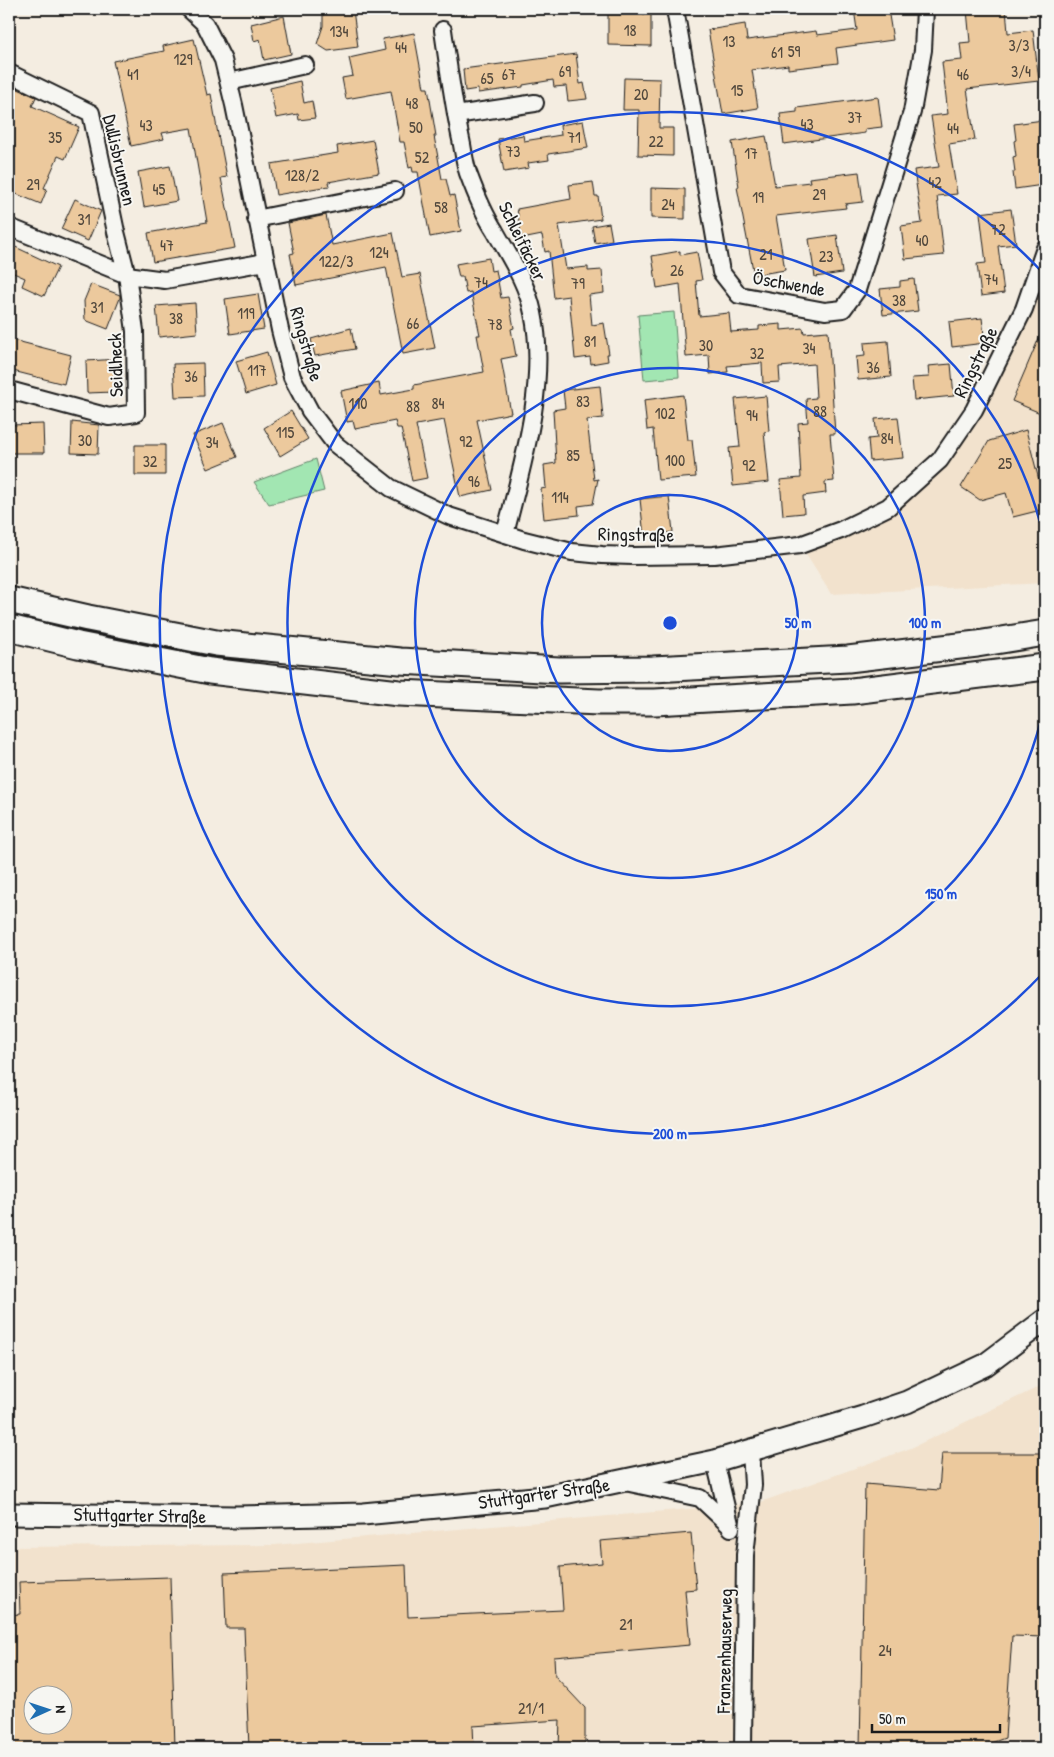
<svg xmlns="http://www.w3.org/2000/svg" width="1054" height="1757" font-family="'Patrick Hand',sans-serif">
<rect width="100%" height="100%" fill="#f4ede1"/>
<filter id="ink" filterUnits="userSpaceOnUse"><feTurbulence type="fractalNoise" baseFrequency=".02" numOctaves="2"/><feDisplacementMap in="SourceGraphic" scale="10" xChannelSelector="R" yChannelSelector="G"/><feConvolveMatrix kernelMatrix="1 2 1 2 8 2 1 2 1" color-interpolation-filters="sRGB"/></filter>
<g filter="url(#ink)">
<path fill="#f2e2cd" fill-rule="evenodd" d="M1045,248V583L831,594L800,545L888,507L975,410Z
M1045,1384V1748H9V1547L274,1545L758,1503L911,1448ZM32,1694H62V1724H32Z"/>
<path fill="#a2e6b2" stroke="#5f8167" d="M674,312L679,377L644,380L638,315Z
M316,459L324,491L269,504L254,482Z"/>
<path fill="#ecc99d" stroke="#1c1c1c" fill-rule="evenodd" d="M854,9H888L893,40L836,48L838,63L788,69V65L752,70L758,108L723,114L708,30L745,24L747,40L816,31L817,35L857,30Z
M975,9H1006L1008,33L1033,30L1039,81L967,89L975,140L949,144L957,194L937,196L944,255L905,259L901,226L922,223L914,170L939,167L931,116L948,114L942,62L962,60L960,43L970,42L967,10Z
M353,10L358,47L328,51L317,44L323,26V14Z
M608,14H651V46L608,45Z
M284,16L291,54L264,60L260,39L254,41L251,24Z
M414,33L424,88H428L436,136H434L442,179H446L450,196L454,195L461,231L430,237L418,172H413L412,167L409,168L404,142H400L391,91L346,99L342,78L353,76L349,58L385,50L383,39Z
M194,39L207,95L211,94L220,146H221L227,177L221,178L235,248L153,262L148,233L207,222L191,128L162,133L164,139L131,146L113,61L164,51L163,46Z
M576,54L580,84L584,83L587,99L568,101L566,86L554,87L553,80L523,85V87L478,93V89L465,91L463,69Z
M624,78L660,79L659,128H673V156L638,155L639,110H623Z
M300,81L304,103L312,101L315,118L299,120L298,114L276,118L270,88Z
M9,85L36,97L32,106L79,127L65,159L58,156L44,188L47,189L41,204L9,191Z
M878,97L882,127L865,129V133L784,144L780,114L797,112V108Z
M1043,120L1045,137H1043L1045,153H1042L1044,168H1041L1043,185L1015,189L1013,172H1015L1013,157L1016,156L1014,141L1016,140L1014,124Z
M583,121L588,148L548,154L549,160L528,163L529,168L504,172L498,139L523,135L524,141L561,135L560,125Z
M766,136L775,186L810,182L809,178L859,172L863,202L845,204L846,208L776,216L785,270L754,275L737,187H739L732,142Z
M373,140L379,173L328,182L329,186L276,195L271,164L338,153L337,146Z
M170,166L177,201L144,207L138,172Z
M593,182L595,196H598L601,219L559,225L566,269L588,267V271L602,270L604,293L589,295L592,325L604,323L609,354H607L608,361L591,364L590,357L575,359L569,296L554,298L549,251L545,252L542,235L522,239L517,209L571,199L569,185Z
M651,188L685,189V219L651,218Z
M75,199L101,211L88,241L61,229Z
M1011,209L1016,244L998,246L1004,293L981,296L977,264L986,263L980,213Z
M326,215L332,245L393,233L402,277L420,274L435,348L403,354L386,267L296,285L290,254L294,253L288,223Z
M609,223L612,240L595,243L592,226Z
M837,235L842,273L815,277L809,239Z
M9,244L58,267L44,296L22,286L25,278L9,271Z
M680,251V255L697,252L702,280L696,281L699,316L729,313L731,332L759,330V326L781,324V330L803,328L804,333L828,331L835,434H830L834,481L825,482L826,493L803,496L804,513L783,515L780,480L801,478L798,423L808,422L806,399L816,398L814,364L779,367L780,382L763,383L762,363L727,366L728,372L710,374L709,355L686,357L680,284L657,288L652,256Z
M489,258L491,271L496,270L501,298L508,297L514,328L511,329L516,356L501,359L511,413L477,420L492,490L460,497L444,420L416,425L427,478L412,481L401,428H397L395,421L355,429L353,421L347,422L341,391L379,383L381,395L414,389V385L484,372L477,335H480L471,292L466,293L463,277H459L456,264Z
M914,279L918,311L883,315L880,289L900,287V281Z
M91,284L120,295V298L108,329L85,320L84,301Z
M258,294L264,329L230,334L225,299Z
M195,303L197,333L159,337L156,306Z
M982,318L985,343L952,347L949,322Z
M1045,324V415L1012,401Z
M351,328L355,349L315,356L311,339Z
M9,339L71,355L64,384L9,370Z
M888,341L891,377L858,380L856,357L865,356L864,343Z
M267,352L276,385L246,394L236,361Z
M120,359L121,383H114V392L87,393L86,361Z
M203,363L204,396L175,397L173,364Z
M951,364L954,396L914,400L912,378L929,377L928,366Z
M600,386L603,418L587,420L594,480L598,479L593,504L578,506L579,515L544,519L541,489L546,488L544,465L556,463L553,410L565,408L563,390Z
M683,395L688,440H692L696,477L658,480L653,429L647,430L644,400Z
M766,396L769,431L764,432L769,482L733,486L729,448L740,447L735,399Z
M291,411L308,439L280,456L264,428Z
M898,417L903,458L870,461L868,439L877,438L875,419Z
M72,422L99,425L98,454L71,453Z
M223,423L237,457L208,469L193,435Z
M43,424L44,453H10V425Z
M1026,430L1040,484L1045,483V509L1013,517L1006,493L980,500L961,487L989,441Z
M135,445H165V475H135Z
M669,496L673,532L644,536L640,499Z
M942,1453H1045V1637L1012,1636L1005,1738L977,1748H860L865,1484L939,1490Z
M691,1533L696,1589L685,1590L690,1645L554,1657L555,1676L585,1708V1748H559L560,1720L473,1726L474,1748H249L244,1628H226L224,1573L406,1565L408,1617L563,1610L560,1567L602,1563L600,1541Z
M170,1577L175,1748H9V1615L20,1614L19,1582ZM32,1694H62V1724H32Z"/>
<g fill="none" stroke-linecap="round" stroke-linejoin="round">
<defs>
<path id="minor" d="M189,9L205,24L223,60L234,105L280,330L292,377L310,411L335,444L391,488L449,516L524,540L572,552L602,555L633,556L714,555L800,545L841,530L888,507L940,460L974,410L1024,309L1045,248
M675,9L721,272L739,295L825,311L843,309L857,290L912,112L923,50L925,9
M443,30C448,65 453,101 460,135C463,147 464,161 468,173C475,192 484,214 495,231C510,258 527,283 533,313C548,383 522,466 505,534
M9,73L91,113L116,232L127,275L135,331L136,413L109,417L9,390
M229,82L305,65
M456,115L535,103
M256,219L395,191
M9,227L127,275L165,280L266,262
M715,1461L731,1528
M625,1482L700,1498L730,1526
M743,1748L745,1555L753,1485L751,1451"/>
<path id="major" d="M9,1514L236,1517L363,1514L545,1497L715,1461L863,1417L907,1402L985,1365L1045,1320"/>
<path id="highway" d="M9,600L88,618L216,643L400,661L559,670L653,669L848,659L977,644L1045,633
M9,628L78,645L210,671L399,693L599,702H655L852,691L1045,667"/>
</defs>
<use href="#minor" stroke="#1c1c1c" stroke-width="20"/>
<use href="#major" stroke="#1c1c1c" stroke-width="25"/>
<use href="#highway" stroke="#1c1c1c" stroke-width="29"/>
<use href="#minor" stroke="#f6f6f2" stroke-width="16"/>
<use href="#major" stroke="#f6f6f2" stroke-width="21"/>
<use href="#highway" stroke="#f6f6f2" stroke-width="25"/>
</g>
</g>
<g fill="none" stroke="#1d4ed8" stroke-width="2.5">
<circle cx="670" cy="623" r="128"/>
<circle cx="670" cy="623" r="255"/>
<path d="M1045 703A383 383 0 1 1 1045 543"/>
<path d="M1044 972A511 511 0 1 1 1044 274"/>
</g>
<g text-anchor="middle" stroke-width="4" stroke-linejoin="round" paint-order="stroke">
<g font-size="16" fill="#50473c">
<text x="630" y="36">18</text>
<text x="339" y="37">134</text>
<text x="729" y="47">13</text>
<text x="1019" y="51">3/3</text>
<text x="401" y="53">44</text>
<text x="794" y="57">59</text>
<text x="777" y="58">61</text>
<text x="183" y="65">129</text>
<text x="565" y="77">69</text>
<text x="1021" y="77">3/4</text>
<text x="133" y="80">41</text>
<text x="509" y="80">67</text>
<text x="963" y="80">46</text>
<text x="487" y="84">65</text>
<text x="737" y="96">15</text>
<text x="641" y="100">20</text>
<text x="412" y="109">48</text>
<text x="855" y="123">37</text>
<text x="807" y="130">43</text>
<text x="146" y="131">43</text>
<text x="416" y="133">50</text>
<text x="953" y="134">44</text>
<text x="55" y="143">35</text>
<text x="574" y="143">71</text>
<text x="656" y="147">22</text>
<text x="513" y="157">73</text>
<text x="751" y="159">17</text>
<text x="422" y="163">52</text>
<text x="302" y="181">128/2</text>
<text x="935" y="188">42</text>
<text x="33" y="190">29</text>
<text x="159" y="195">45</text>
<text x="819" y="200">29</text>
<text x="758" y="203">19</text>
<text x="668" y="210">24</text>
<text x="441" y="213">58</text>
<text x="84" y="225">31</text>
<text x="998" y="235">72</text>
<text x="922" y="246">40</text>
<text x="167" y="251">47</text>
<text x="379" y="258">124</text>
<text x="766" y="260">21</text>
<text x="826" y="262">23</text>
<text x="336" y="267">122/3</text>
<text x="677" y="276">26</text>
<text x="991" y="285">74</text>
<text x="481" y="288">74</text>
<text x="578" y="289">79</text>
<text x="899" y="306">38</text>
<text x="97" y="313">31</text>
<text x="246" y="319">119</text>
<text x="176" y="324">38</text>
<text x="413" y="329">66</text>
<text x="495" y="330">78</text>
<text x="590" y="347">81</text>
<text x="706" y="351">30</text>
<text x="809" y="354">34</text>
<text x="757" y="359">32</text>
<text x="873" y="373">36</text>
<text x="257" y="376">117</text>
<text x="191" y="382">36</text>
<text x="583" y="407">83</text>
<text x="358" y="409">110</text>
<text x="438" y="409">84</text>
<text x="413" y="412">88</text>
<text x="820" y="417">88</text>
<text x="665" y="419">102</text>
<text x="752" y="421">94</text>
<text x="285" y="438">115</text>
<text x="887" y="444">84</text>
<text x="85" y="446">30</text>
<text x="466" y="447">92</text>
<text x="212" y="448">34</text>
<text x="573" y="461">85</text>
<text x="675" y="466">100</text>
<text x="150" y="467">32</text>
<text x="1005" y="469">25</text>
<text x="749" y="471">92</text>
<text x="474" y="487">96</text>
<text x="560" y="503">114</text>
<text x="626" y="1630">21</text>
<text x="885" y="1656">24</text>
<text x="531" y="1714">21/1</text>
</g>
<g font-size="19" fill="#1c1c1c" stroke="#f6f6f2">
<text transform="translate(120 160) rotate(77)" y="7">Dullisbrunnen</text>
<text transform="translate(523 241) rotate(64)" y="7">Schleifäcker</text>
<text transform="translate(789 283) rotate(10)" y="7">Öschwende</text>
<text transform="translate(307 344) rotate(74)" y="7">Ringstraße</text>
<text transform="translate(975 362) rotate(-64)" y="7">Ringstraße</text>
<text transform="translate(115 365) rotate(-92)" y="7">Seidlheck</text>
<text transform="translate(636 534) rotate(1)" y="7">Ringstraße</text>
<text transform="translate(544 1493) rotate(-8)" y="7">Stuttgarter Straße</text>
<text transform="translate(140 1515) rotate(1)" y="7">Stuttgarter Straße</text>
<text transform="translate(724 1651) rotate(-89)" y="7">Franzenhauserweg</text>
</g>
</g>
<circle cx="670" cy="623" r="8" fill="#1d4ed8" stroke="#f6f6f2" stroke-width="2.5"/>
<g font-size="15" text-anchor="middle" font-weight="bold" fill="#1d4ed8" stroke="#f6f6f2" stroke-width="4" stroke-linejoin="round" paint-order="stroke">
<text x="798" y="628">50 m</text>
<text x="925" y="628">100 m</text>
<text x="941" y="899">150 m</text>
<text x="670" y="1139">200 m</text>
</g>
<rect width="1054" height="1757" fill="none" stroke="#f6f6f2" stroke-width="30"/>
<rect x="15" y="15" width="1024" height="1727" fill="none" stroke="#1c1c1c" stroke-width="2" filter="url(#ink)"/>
<g transform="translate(48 1710) rotate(87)"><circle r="24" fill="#f6f6f2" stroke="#9f9f9c"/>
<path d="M0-4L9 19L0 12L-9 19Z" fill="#1f6fb2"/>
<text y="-8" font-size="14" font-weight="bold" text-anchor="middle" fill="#1c1c1c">N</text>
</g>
<path d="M872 1724v8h128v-8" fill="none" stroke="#1c1c1c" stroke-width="2.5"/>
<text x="879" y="1724" font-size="15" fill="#1c1c1c" stroke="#f6f6f2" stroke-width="4" paint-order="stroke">50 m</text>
</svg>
